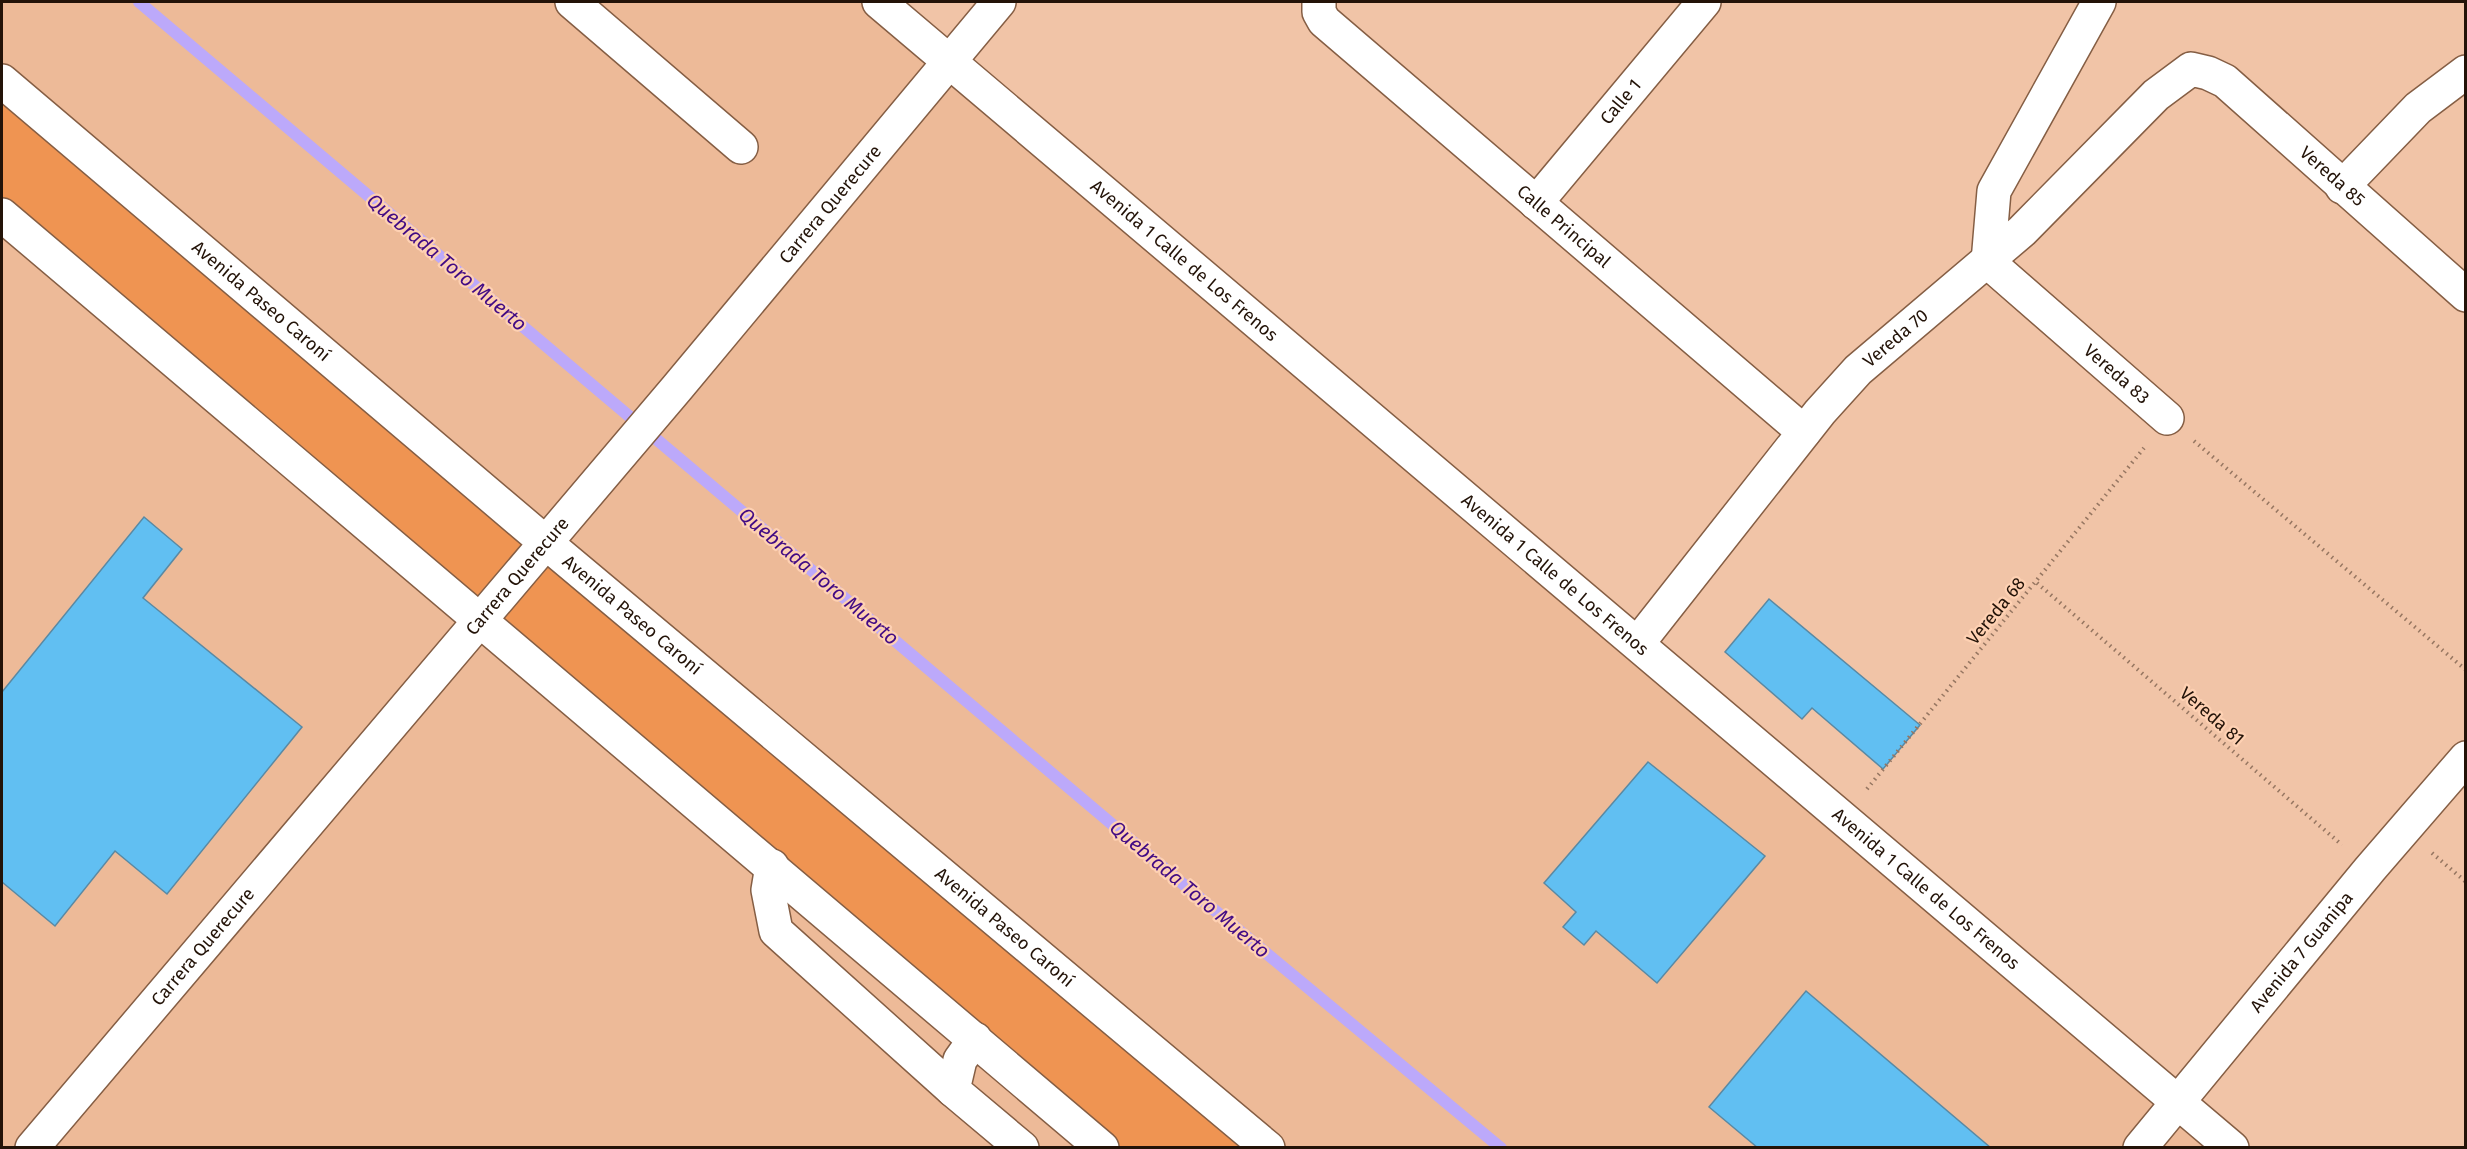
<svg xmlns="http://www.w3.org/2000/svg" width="2467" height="1149" font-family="'Fira Sans',sans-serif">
<rect width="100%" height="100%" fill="#f1c4a7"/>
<path fill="#edba98" d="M2,2H879L2232,1147H1268L2,81Z
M2,215L1102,1147H2Z"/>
<path fill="#ef9452" d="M2,81L1268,1147H1102L2,215Z"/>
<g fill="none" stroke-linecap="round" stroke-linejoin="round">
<path stroke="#bca9fa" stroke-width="12" d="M139,2L1171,874L1501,1148"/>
</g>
<path fill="#61bff2" stroke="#5a89a3" stroke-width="1.5" d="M144,517L182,549L143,598L302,727L167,894L115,851L55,926L2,882V692Z
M1769,599L1920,725L1883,769L1812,708L1802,719L1725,652Z
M1648,762L1765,856L1657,983L1596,931L1584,945L1563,927L1576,912L1544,883Z
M1806,991L1991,1148H1758L1709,1107Z"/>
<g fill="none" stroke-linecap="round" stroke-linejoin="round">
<defs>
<g id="minor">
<path d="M572,2L741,147"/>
<path id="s1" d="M879,2L2232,1148"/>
<path id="s2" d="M1319,2V12L1324,21L1804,432"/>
<path id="s3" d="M2099,2L1994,191L1988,262L2167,418"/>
<path id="s4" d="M2,81L545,542L1268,1148"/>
<path d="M2342,187L2418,108L2466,72"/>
<path id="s5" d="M1536,203L1704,2"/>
<path d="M2,215L1102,1148"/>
<path id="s6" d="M1638,643L1820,412L1858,370L2022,231L2156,95L2191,69L2208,73L2225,81L2466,295"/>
<path d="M772,866L768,890L776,931L953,1090"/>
<path d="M975,1039L960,1060L953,1090L1022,1148"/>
<path id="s7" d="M32,1148L677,388L999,2"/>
<path id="s8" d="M2140,1148L2370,869L2466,758"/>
</g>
</defs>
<use href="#minor" stroke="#855e44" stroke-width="36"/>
<path stroke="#967661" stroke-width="4" stroke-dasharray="1.5 4.5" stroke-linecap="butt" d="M2194,441L2466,670
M2037,583L2342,845
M1867,789L2144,448
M2432,853L2466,882"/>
<use href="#minor" stroke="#fff" stroke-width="33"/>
</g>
<g text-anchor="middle" stroke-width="4.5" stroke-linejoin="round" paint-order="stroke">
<g font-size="18" fill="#231308" stroke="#fed1b3">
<text dy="6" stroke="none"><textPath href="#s5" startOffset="132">Calle 1</textPath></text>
<text dy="6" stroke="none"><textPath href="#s6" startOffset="980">Vereda 85</textPath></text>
<text dy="6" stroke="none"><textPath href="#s7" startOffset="1236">Carrera Querecure</textPath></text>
<text dy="6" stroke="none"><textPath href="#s2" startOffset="336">Calle Principal</textPath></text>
<text dy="6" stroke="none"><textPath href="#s1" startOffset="400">Avenida 1 Calle de Los Frenos</textPath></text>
<text dy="6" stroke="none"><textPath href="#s4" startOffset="340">Avenida Paseo Caroní</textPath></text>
<text dy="6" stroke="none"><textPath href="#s6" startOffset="400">Vereda 70</textPath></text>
<text dy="6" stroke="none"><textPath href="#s3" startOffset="458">Vereda 83</textPath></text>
<text dy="6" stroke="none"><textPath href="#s1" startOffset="886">Avenida 1 Calle de Los Frenos</textPath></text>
<text dy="6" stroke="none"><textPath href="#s7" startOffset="750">Carrera Querecure</textPath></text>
<text transform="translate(1996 611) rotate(-51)" y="6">Vereda 68</text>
<text dy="6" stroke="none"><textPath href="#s4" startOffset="826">Avenida Paseo Caroní</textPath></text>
<text transform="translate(2212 716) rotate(41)" y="6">Vereda 81</text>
<text dy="6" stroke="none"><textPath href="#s1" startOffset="1372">Avenida 1 Calle de Los Frenos</textPath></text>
<text dy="6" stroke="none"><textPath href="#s4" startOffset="1312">Avenida Paseo Caroní</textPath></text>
<text dy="6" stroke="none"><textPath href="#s7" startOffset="264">Carrera Querecure</textPath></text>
<text dy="6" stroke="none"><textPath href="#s8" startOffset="254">Avenida 7 Guanipa</textPath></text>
</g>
<g font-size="20" font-style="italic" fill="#420b84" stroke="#fed1b3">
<text transform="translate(447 262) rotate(40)" y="7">Quebrada Toro Muerto</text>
<text transform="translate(819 576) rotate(40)" y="7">Quebrada Toro Muerto</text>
<text transform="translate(1190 889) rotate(40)" y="7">Quebrada Toro Muerto</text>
</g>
</g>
<rect width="2467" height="1149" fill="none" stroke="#231308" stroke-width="6"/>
</svg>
